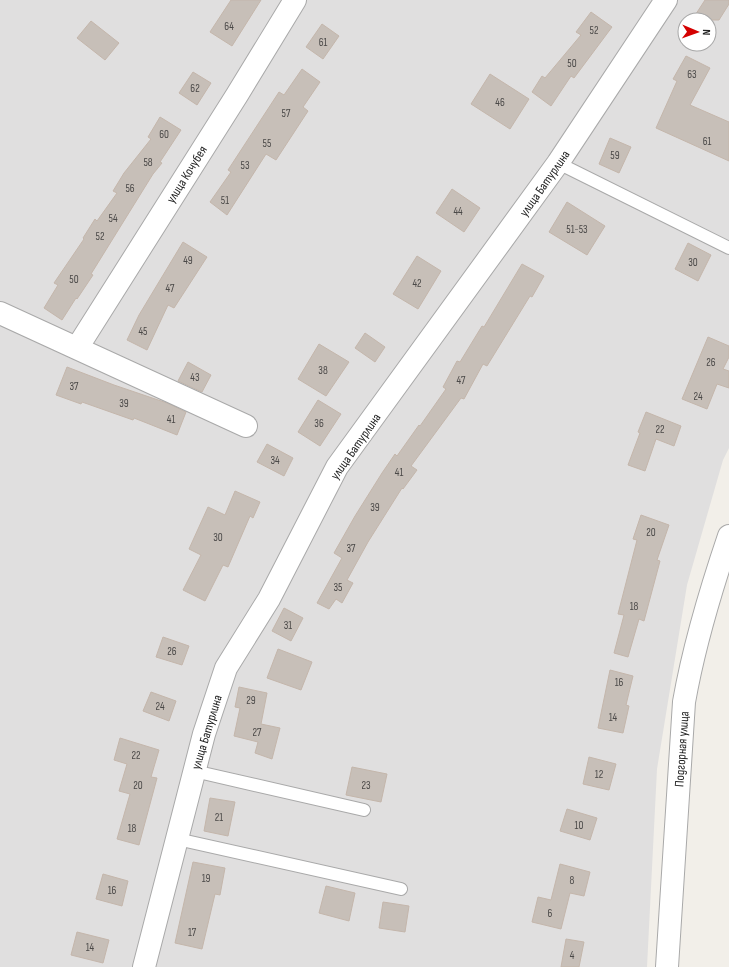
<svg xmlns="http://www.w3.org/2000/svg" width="729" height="967" font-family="'Sofia Sans Condensed',sans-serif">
<rect width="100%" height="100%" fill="#f2efe9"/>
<path fill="#e0dfdf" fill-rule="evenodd" d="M0,0H729V448L723,460L687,585L657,769L647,967H0ZM685,20H709V44H685Z"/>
<path fill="#c7bfb8" stroke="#c4b6ab" d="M231,0H261L232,46L210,32Z
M705,0H729V4L719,20H692Z
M591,12L612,27L574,78L571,76L551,106L532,92L542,76L545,78L581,35L576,32Z
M91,21L119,43L105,60L77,38Z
M322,24L339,36L323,59L306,47Z
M686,56L710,68L690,105L729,122V161L656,128L677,81L673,79Z
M302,69L320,82L303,107L308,111L276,160L266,154L227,215L210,202L231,172L228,170L279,92L284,95Z
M193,72L211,83L197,105L179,93Z
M490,74L529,99L510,129L471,104Z
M160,117L181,130L160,162L162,163L153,174L91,274L93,275L77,299L76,298L62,320L44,308L58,285L54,283L84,239L83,238L95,219L97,221L117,193L113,191L124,173L151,139L148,137Z
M610,138L631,147L619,173L599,164Z
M452,189L480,208L464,232L436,213Z
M567,202L605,226L587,255L549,232Z
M183,242L207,257L174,308L168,305L147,350L127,340L139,315Z
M688,243L711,255L698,281L675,269Z
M417,256L441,271L418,309L393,294Z
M522,264L544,276L532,297L530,296L487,366L483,364L464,399L461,398L411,466L417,470L403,489L402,488L368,542L347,580L353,583L342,603L336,599L329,609L317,603L342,558L334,553L355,516L382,473L395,454L397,456L419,425L420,426L446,389L443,387L457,361L460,362L482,326L484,327Z
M365,333L385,347L375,362L355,348Z
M708,337L729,346V357L723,369L729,371V388L717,384L707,409L682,399Z
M319,344L349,362L326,396L298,379Z
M188,362L211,375L202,392L178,381Z
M67,367L114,385L167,403L186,412L177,435L134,418L133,420L82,402L81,404L56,395Z
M318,400L341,414L320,446L298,432Z
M646,412L681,426L674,446L656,439L645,471L628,465L640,433L638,432Z
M267,444L293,458L284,476L257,462Z
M235,491L260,502L253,518L250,516L228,567L223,565L205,601L183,590L201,555L189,549L208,507L225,515Z
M641,515L669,525L657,560L660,561L644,621L639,619L628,657L614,653L624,615L618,614L637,540L633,539Z
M284,608L303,618L291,641L272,631Z
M163,637L189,646L182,665L156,657Z
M278,649L312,662L301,690L267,678Z
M610,670L633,676L626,705L629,706L623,733L598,728Z
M239,687L267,693L261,724L280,728L272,759L255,753L258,742L234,736L240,708L235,707Z
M151,692L176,701L169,721L143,711Z
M120,738L159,750L151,777L157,778L139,845L117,839L130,794L119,791L127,764L114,760Z
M589,757L616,764L609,790L583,784Z
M352,767L387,774L381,802L346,795Z
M210,798L235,802L228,836L204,831Z
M567,809L597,818L590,840L560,831Z
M193,862L225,868L220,895L215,894L202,949L175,943Z
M560,864L590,872L584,896L570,893L561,929L532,922L538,897L551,900Z
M103,874L128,881L122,906L96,899Z
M326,886L355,893L349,921L319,913Z
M383,902L409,906L405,932L379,928Z
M77,932L109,940L103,963L71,955Z
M566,939L584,942L579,967H561Z"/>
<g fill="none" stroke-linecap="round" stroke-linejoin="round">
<defs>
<path id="lane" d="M558,163L729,248
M194,771L364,810
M177,839L401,889"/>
<path id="street" d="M0,313L246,426
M77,348L237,95L295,0
M144,967L204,734L226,668L269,599L337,467L558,163L666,0
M667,967L684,702C694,645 710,592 729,536"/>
</defs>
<use href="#lane" stroke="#a9a9a9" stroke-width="14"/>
<use href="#street" stroke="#a9a9a9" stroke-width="24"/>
<use href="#lane" stroke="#fff" stroke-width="12"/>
<use href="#street" stroke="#fff" stroke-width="22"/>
</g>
<g text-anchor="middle" stroke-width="3" stroke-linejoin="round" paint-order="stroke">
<g font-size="11" fill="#4b4948">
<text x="229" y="30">64</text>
<text x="594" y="34">52</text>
<text x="323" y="46">61</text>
<text x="572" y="67">50</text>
<text x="692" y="78">63</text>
<text x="195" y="92">62</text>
<text x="500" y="106">46</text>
<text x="286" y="117">57</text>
<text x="164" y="138">60</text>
<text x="707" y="145">61</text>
<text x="267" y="147">55</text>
<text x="615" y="159">59</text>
<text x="148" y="166">58</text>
<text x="245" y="169">53</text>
<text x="130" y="192">56</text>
<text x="225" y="204">51</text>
<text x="458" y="215">44</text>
<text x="113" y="222">54</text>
<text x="577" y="233">51-53</text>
<text x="100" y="240">52</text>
<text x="188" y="264">49</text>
<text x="693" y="266">30</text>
<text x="74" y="283">50</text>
<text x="417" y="287">42</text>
<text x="170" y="292">47</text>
<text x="143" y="335">45</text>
<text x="711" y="366">26</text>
<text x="323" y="374">38</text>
<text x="195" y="381">43</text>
<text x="461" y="384">47</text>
<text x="74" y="390">37</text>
<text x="698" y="400">24</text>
<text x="124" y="407">39</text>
<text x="171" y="423">41</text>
<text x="319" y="427">36</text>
<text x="660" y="433">22</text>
<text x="275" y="464">34</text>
<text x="399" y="476">41</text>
<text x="375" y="511">39</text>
<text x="651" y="536">20</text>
<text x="218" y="541">30</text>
<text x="351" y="552">37</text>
<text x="338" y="591">35</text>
<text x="634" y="610">18</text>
<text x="288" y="629">31</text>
<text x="172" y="655">26</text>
<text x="619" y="686">16</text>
<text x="251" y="704">29</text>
<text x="160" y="710">24</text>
<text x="613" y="721">14</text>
<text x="257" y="736">27</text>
<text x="136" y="759">22</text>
<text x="599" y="778">12</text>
<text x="138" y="789">20</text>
<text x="366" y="789">23</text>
<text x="219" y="821">21</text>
<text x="579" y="829">10</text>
<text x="132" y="832">18</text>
<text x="206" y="882">19</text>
<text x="572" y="884">8</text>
<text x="112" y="894">16</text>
<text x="550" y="917">6</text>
<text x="192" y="936">17</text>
<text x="90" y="951">14</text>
<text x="572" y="959">4</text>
</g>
<g font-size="13" fill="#222" stroke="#fff">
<text transform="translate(186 174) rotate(-58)" y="5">улица Кочубея</text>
<text transform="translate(544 183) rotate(-55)" y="5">улица Батурлина</text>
<text transform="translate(355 446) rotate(-55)" y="5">улица Батурлина</text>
<text transform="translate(206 732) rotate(-73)" y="5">улица Батурлина</text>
<text transform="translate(681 749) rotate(-86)" y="5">Подгорная улица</text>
</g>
</g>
<g transform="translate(697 32) rotate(92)"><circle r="19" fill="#ffffff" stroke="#a7a7a7"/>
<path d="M0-3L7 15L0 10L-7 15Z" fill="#d40000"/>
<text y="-6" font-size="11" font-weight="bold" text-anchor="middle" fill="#222222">N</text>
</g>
</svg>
